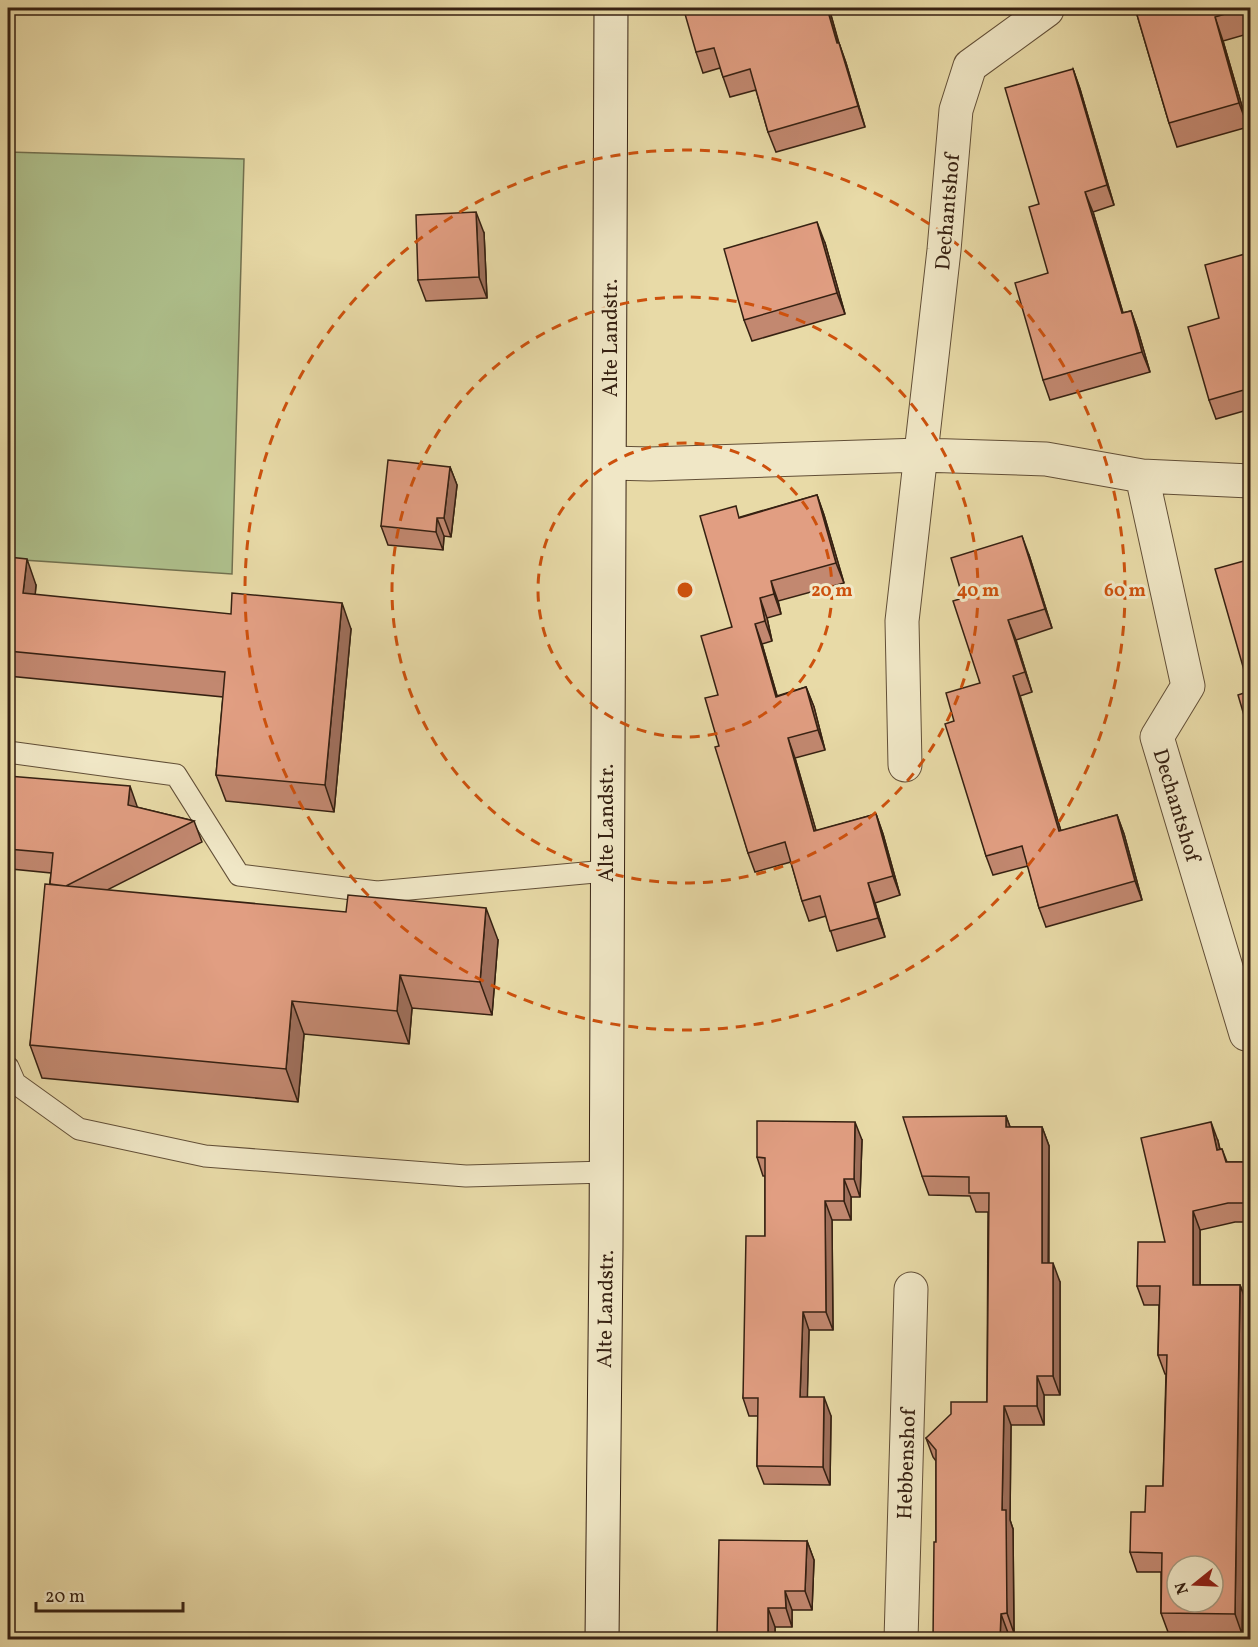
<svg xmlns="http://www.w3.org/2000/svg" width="1258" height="1647" font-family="Vollkorn,serif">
<rect width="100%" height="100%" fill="#e8daa7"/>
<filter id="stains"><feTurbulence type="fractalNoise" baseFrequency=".00333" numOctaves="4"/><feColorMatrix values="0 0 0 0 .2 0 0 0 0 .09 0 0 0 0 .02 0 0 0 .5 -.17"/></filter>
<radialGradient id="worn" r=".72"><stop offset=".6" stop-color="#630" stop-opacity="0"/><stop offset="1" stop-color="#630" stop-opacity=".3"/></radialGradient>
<path fill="#afc18d" stroke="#727150" stroke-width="1.5" d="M8,152L244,159L232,574L8,559Z"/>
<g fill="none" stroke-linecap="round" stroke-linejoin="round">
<defs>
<path id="lane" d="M8,752L176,775L239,875L377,892L606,871
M8,1067L15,1083L79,1129L205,1156L466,1176L606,1172"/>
<path id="street" d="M610,463L650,464L920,455L1046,459L1142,476L1250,481
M1142,476L1188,686L1157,737L1246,1034
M905,765L902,621L944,250L956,110L970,66L1047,10
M901,1640L911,1289"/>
<path id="secondary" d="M602,1640L606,1248L611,8"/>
</defs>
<use href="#lane" stroke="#624f37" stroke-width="23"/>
<use href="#street" stroke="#624f37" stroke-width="35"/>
<use href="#secondary" stroke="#362112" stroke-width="35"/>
<use href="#lane" stroke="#f0e7c6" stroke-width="21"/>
<use href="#street" stroke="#f0e7c6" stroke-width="33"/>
<use href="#secondary" stroke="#f0e7c6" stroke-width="33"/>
</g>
<path fill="#c28870" stroke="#362112" stroke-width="1.5" d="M707,8H829L839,43L846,63L865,127L776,152L768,132L756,90L730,97L720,68L703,73L696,52Z
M1135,8H1247L1251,19V33L1223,41L1248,127L1177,147L1169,123Z
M1073,69L1080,89L1114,205L1093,212L1123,313L1131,311L1138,331L1150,372L1050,400L1043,380L1048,273L1039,204Z
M484,233L487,298L426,301L418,280Z
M825,243L845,314L752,341L744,320Z
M1245,254L1251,268V409L1216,419L1209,400L1219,318Z
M450,467L457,485L451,537L444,536L443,550L388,545L381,526Z
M817,495L824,515L844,583L778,601L781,614L767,618L772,641L762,644L777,696L806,687L814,707L825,750L795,758L816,831L876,814L883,834L900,895L875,903L885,937L837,951L826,916L809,921L802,901L791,862L755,872L748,853L719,746L718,695L732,627L740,517Z
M1029,555L1052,628L1016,640L1032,692L1020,696L1061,831L1117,815L1124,834L1142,900L1046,927L1039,908L1028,866L993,875L986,856L954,721L980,683L963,598Z
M8,557L36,585L35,595L351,629L334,812L226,801L216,775L223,697L8,676Z
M8,776L194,821L202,842L107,890L498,940L492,1015L412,1008L409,1044L304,1034L298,1102L42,1078L30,1045L51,873L11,869L10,866L8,865Z
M1006,1116L1010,1127H1042L1049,1146V1263L1060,1282V1395H1044V1425H1011L1010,1520L1013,1529L1014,1633H1008L936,1542V1461L933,1457L926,1438L987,1402L988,1212H976L970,1196L929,1195L922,1176Z
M862,1140L860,1197H851V1220H832L833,1330H809L807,1397L831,1416L830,1485L764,1484L757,1466L758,1416H749L743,1398L765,1236V1176H763L757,1157Z
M1218,1141L1220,1149H1222L1227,1162H1251V1222H1235L1200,1230V1285H1240L1247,1304L1242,1634L1168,1632L1161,1613V1572H1137L1130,1552L1145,1512L1163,1486L1166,1374H1165L1158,1355L1159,1305H1144L1137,1286L1165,1242Z
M807,1541L814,1560L812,1610H792V1627H775V1640H719L717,1635Z"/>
<path fill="#9e6f5b" stroke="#362112" stroke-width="1.5" d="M827,8H829L844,63L837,43Z
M1245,8H1247L1251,23Z
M1215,17L1223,41L1248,127L1239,103Z
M839,43L846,63L865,127L858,106Z
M1073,69L1080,89L1114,205L1107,185Z
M1085,192L1093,212L1129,333L1122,313Z
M476,212L484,233L487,298L479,277Z
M817,222L825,243L845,314L837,293Z
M1131,311L1138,331L1150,372L1142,352Z
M450,467L457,485L451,537L444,518Z
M817,495L824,515L844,583L836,563Z
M437,518L444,536L443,550L436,532Z
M1022,536L1029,555L1052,628L1045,609Z
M27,559L36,585L33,620L23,593Z
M771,581L778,601L781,614L774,594Z
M760,598L767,618L772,641L765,621Z
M342,603L351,629L334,812L325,785Z
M1008,620L1016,640L1032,692L1025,672Z
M755,624L762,644L783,716L776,697Z
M1013,676L1020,696L1067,851L1059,831Z
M806,687L814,707L825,750L818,730Z
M788,738L795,758L822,851L814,831Z
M130,786L137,806L136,826L128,805Z
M876,814L883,834L900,895L893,876Z
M1117,815L1124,834L1142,900L1135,881Z
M868,883L875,903L885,937L878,918Z
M486,908L498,940L492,1015L480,982Z
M400,975L412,1008L409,1044L397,1011Z
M292,1001L304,1034L298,1102L286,1069Z
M1006,1116L1013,1135L1006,1127Z
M855,1122L862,1140L860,1197L854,1179Z
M1211,1122L1218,1141L1224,1169L1217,1150Z
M1042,1127L1049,1146L1048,1282L1042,1263Z
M844,1179L851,1197V1220L844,1201Z
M825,1201L832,1220L833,1330L826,1312Z
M1193,1211L1200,1230V1304L1193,1285Z
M1053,1263L1060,1282V1395L1053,1376Z
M1240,1285L1247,1304L1242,1634L1235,1614Z
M803,1312L809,1330L807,1415L800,1397Z
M1037,1376L1044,1395V1425L1037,1406Z
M824,1397L831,1416L830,1485L823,1467Z
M1004,1406L1011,1425L1010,1520L1013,1529L1014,1633L1007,1613L1002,1510Z
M807,1541L814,1560L812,1610L805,1591Z
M785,1591L792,1610V1627L786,1608Z
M768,1608L775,1627V1640H769L768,1636Z
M1001,1614L1008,1633V1640H1000Z"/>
<path fill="#e19e82" stroke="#362112" stroke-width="1.5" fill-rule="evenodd" d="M707,8H827L837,43H839L858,106L768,132L750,69L723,77L714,48L696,52L685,14Z
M1135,8H1245L1215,17L1239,103L1169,123Z
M1073,69L1107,185L1085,192L1122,313L1131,311L1142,352L1043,380L1015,283L1048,273L1029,207L1039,204L1005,88Z
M476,212L479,277L418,280L416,215Z
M817,222L837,293L744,320L724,249Z
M1245,254L1251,271V388L1209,400L1188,327L1219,318L1205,265Z
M388,460L450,467L444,518H437L436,532L381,526Z
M817,495L836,563L771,581L774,594L760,598L765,621L755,624L776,697L806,687L818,730L788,738L814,831L876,814L893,876L868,883L878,918L830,931L820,896L802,901L785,842L748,853L715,747L719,746L705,698L718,695L701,636L732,627L700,516L736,506L739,518Z
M1022,536L1045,609L1008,620L1025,672L1013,676L1059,831L1117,815L1135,881L1039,908L1022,846L986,856L945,724L954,721L946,693L980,683L953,601L963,598L951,558Z
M8,557L27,559L23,593L231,614L232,593L342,603L325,785L216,775L225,672L8,651Z
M1251,559V739L1238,695L1250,691L1215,569Z
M8,776L130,786L128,805L194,821L66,886L50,884L53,853L8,849Z
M45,884L346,912L348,895L486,908L480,982L400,975L397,1011L292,1001L286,1069L30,1045Z
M1006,1116V1127H1042V1263H1053V1376H1037V1406H1004L1002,1510H1006L1007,1613L1001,1614L1000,1640H933L934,1542H936V1450L926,1438L951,1414V1402H987L989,1193H969V1177L922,1176L903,1117Z
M757,1121L855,1122L854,1179H844V1201H825L826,1312H803L800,1397H824L823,1467L757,1466L758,1398H743L746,1236H765V1158L757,1157Z
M1211,1122L1217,1150L1222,1149L1226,1162H1251V1203H1228L1193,1211V1285H1240L1235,1614L1161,1613L1162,1553L1130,1552L1131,1512H1145L1146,1486H1163L1167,1355H1158L1160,1286H1137L1138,1242H1165L1141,1138ZM1177,1566H1213V1602H1177Z
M719,1540L807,1541L805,1591H785L786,1608H768V1636L717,1635Z"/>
<g fill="none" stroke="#cd510d" stroke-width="3" stroke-dasharray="10 8">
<circle cx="685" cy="590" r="147"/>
<circle cx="685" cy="590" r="293"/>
<circle cx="685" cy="590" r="440"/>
</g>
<g text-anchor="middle" stroke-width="6" stroke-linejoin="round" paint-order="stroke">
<g font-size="21" fill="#362112" stroke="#f0e7c6">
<text transform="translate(947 212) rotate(-85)" y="7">Dechantshof</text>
<text transform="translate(610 338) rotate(-90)" y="7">Alte Landstr.</text>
<text transform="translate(1177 805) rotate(73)" y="7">Dechantshof</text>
<text transform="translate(606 823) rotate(-90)" y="7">Alte Landstr.</text>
<text transform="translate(605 1309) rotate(-89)" y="7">Alte Landstr.</text>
<text transform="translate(906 1464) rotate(-88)" y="7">Hebbenshof</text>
</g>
</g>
<circle cx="685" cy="590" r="9" fill="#cd510d" stroke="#f0e7c6" stroke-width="3"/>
<g font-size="18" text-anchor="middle" font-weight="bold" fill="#cd510d" stroke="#f0e7c6" stroke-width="6" stroke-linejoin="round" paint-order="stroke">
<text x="832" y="596">20 m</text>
<text x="978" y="596">40 m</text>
<text x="1125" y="596">60 m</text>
</g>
<rect width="1258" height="1647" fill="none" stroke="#e8daa7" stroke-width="30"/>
<rect x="9" y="9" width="1240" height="1629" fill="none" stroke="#362112" stroke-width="3"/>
<rect x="15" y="15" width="1228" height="1617" fill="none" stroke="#362112" stroke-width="1.5"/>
<g transform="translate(1195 1584) rotate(252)"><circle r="28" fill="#f0e7c6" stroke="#a6987e" stroke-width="1.5"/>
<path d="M0-4.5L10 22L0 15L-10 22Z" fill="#8f2418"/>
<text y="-9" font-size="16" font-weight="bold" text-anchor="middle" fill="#362112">N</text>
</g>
<path d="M36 1602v9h147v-9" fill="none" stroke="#362112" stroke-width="3"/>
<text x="45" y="1602" font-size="18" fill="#362112" stroke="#f0e7c6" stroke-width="4.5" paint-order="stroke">20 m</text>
<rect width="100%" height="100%" filter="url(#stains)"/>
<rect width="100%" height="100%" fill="url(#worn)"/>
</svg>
